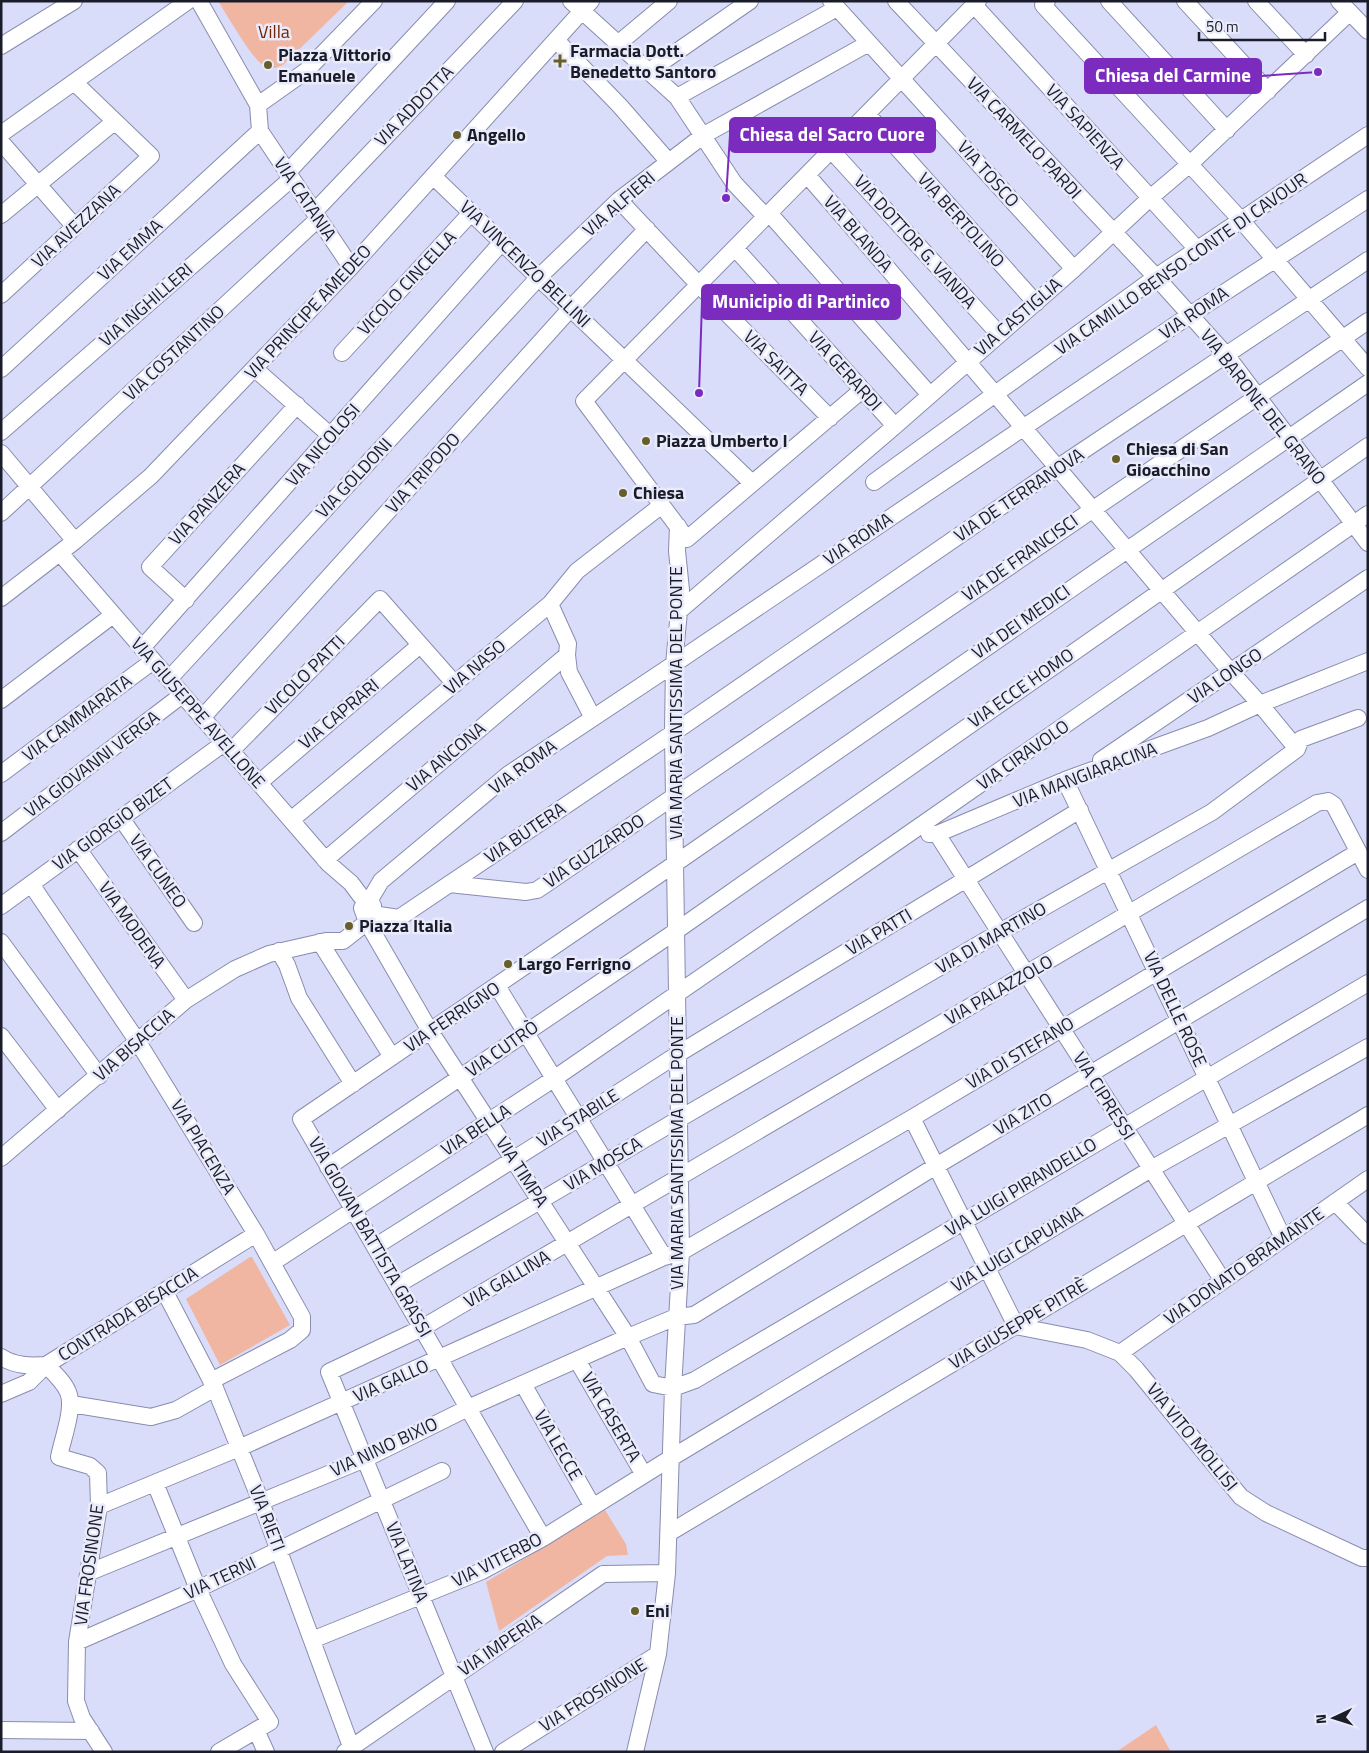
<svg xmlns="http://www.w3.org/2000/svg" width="1369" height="1753" font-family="'Titillium Web',sans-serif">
<rect width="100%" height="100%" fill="#d9ddfa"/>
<path fill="#f1b6a2" d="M218,1H349L283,65C277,68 270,70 264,66C252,59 227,15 218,1Z
M250,1257H252L290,1325L220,1365L186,1299Z
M605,1510L626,1544L628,1555L607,1556L499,1631L486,1582Z
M1156,1725L1171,1752H1116Z"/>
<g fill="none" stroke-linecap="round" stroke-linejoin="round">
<defs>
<path id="minor" d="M199,1L258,105L260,131
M571,1L677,97L734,183L766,217
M831,1L1074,269
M896,1L1156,277L1227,356L1368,543
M1047,1L1043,5L1241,220L1368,368
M1109,1L1227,130
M1185,1L1268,91
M1256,1L1306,55
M1339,1L1368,31
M974,5L1197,249
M556,40L620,106L668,161
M619,43L669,1
M1,46L74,1
M649,71L750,1
M677,97L837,8
M258,105L306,71L374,1
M867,114L1036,303
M260,131L351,267
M1,134L188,1
M1,142L75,227
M831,150L999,334
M287,173L447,1
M807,175C950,339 1089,506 1231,672L1260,704L1297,749
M434,177L752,483
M619,200L699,285L830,418
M314,212L515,1
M769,213L930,395
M1,215L114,122
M735,248L895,426
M1,295L151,156L74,82
M342,353L471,213
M1,369L260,131
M255,369L331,436
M862,390L687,539L584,401L978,1
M1,432L291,179
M1,453L75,541
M874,482L1156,277L1368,135
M1,513L318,219
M60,553L329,864L351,883L366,903
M1,598L75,541L151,476L351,267L591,1
M186,600L150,567L297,405
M550,604L568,644L567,655L569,672L593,718
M678,612L895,426L1074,269L1150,198L1190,164L1350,12
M142,648L502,242
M169,679L539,277L619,200L704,135L869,43
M1,700L113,615
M202,718L571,308L647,229
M231,751L380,599L455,684
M1101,760L1368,578
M1,774L153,661
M1065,780L1283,1238
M259,783L420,645
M121,818L194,923
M291,820L550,604L577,571L662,505
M1,833L182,695
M929,834H937L1065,780L1208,728L1260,704L1368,661
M937,834L1223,1281
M78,849L186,1000
M325,860L567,655
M31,884L138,1042L256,1234L302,1317V1330L290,1340L211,1381
M449,884L526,892L537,890L546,884L1368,321
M368,903L381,881L509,774L674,664L1190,315L1368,199
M1,906L224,743
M372,914L399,918L673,733L1057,468L1368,260
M365,915H371L373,912V906L370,904H364L362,908L367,922L430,1031L628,1337L653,1384L673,1388L695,1380L1368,983
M1,942L99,1076
M320,942L392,1057
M279,951L287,965L299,998L353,1084
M497,986L664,1257
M1,1036L58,1110
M912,1118L1016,1326L1087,1340L1120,1353L1136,1369L1241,1497L1266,1513L1362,1558H1368
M1,1158L186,1000L235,969L269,954L326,941H343L367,922L371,915
M328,1167L676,931L1368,446
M1335,1202L1368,1236
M376,1246L579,1118L678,1054L1080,810
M272,1263L555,1078L907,835L1368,514
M397,1285L679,1119L1000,932L1212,812L1297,749L1301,739L1358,718
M165,1292L215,1388L261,1502L353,1752
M1120,1353L1368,1179
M1,1357C15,1366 30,1366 46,1365C54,1373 64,1382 68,1392C75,1408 62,1440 59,1457L90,1466L98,1473L99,1506L77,1642L76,1701L82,1718L104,1752
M577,1360L644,1475
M523,1384L593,1507
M1,1394L29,1382L46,1365L256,1234
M71,1404L151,1417L176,1410L215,1388
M155,1483L198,1589L233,1664L270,1722L219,1752
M99,1506L239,1448L664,1257L681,1252L912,1118L1358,852
M669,1533L1368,1115
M543,1538L301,1119L676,863L1368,383
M90,1572L365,1459L468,1408L628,1337L676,1317L694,1315L936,1166L1368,908
M312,1640L482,1571L543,1538L671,1458L1151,1169L1368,1047
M77,1642L198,1589L442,1471
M1,1730L91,1731
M256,1730L266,1752
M345,1752L603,1574L667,1573
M485,1752L329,1372L422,1328L1317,803L1328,801L1334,805L1368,870
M503,1752L658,1654
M635,1752L658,1654L667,1573L673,1388L681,1252L673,733L674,664L681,590L677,551L678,526"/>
</defs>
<use href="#minor" stroke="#898cae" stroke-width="18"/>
<use href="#minor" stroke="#fff" stroke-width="16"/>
</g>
<g fill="#675f2b" stroke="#e9ebfa" stroke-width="2">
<path d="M557.5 53.5h5v5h5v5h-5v5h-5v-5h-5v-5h5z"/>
<circle cx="268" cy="65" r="5"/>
<circle cx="457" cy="135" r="5"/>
<circle cx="646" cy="441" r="5"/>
<circle cx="1116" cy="459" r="5"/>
<circle cx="623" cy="493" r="5"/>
<circle cx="349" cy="926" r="5"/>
<circle cx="508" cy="964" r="5"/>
<circle cx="635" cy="1611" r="5"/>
</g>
<g text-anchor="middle" stroke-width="5" stroke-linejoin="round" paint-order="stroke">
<g font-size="18" fill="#742300" stroke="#e9ebfa">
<text x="274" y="38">Villa</text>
</g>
<g font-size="18" font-weight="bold" fill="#1b1c2a" stroke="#e9ebfa" text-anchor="start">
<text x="570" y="57">Farmacia Dott.<tspan x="570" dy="21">Benedetto Santoro</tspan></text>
<text x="278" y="61">Piazza Vittorio<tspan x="278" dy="21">Emanuele</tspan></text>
<text x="467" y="141">Angello</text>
<text x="656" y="447">Piazza Umberto I</text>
<text x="1126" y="455">Chiesa di San<tspan x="1126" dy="21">Gioacchino</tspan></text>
<text x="633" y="499">Chiesa</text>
<text x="359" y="932">Piazza Italia</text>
<text x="518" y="970">Largo Ferrigno</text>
<text x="645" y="1617">Eni</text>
</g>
<g font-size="18" fill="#1b1c2a" stroke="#e9ebfa">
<text transform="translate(414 106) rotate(-46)" y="6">VIA ADDOTTA</text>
<text transform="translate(1085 127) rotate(48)" y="6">VIA SAPIENZA</text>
<text transform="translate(1024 138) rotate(47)" y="6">VIA CARMELO PARDI</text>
<text transform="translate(988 174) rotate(48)" y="6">VIA TOSCO</text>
<text transform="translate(305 199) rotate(56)" y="6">VIA CATANIA</text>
<text transform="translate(619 204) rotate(-41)" y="6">VIA ALFIERI</text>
<text transform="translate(961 220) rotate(48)" y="6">VIA BERTOLINO</text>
<text transform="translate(76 226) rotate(-43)" y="6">VIA AVEZZANA</text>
<text transform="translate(858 234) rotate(49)" y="6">VIA BLANDA</text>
<text transform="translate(915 242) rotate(48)" y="6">VIA DOTTOR G. VANDA</text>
<text transform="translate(130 250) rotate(-43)" y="6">VIA EMMA</text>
<text transform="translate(525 264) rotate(44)" y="6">VIA VINCENZO BELLINI</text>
<text transform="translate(1181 264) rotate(-35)" y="6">VIA CAMILLO BENSO CONTE DI CAVOUR</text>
<text transform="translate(407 283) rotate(-47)" y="6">VICOLO CINCELLA</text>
<text transform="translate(146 305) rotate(-41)" y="6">VIA INGHILLERI</text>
<text transform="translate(308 312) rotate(-47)" y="6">VIA PRINCIPE AMEDEO</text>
<text transform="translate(1194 313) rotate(-34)" y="6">VIA ROMA</text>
<text transform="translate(1018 317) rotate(-41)" y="6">VIA CASTIGLIA</text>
<text transform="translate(174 353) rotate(-43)" y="6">VIA COSTANTINO</text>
<text transform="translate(776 363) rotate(45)" y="6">VIA SAITTA</text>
<text transform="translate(845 371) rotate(48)" y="6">VIA GERARDI</text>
<text transform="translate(1263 407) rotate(52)" y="6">VIA BARONE DEL GRANO</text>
<text transform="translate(323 445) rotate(-49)" y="6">VIA NICOLOSI</text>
<text transform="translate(423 473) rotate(-48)" y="6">VIA TRIPODO</text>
<text transform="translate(354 478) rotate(-47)" y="6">VIA GOLDONI</text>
<text transform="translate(1019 495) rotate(-34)" y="6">VIA DE TERRANOVA</text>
<text transform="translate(207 504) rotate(-48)" y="6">VIA PANZERA</text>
<text transform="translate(858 539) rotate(-34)" y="6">VIA ROMA</text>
<text transform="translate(1020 558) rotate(-35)" y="6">VIA DE FRANCISCI</text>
<text transform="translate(1021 622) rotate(-35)" y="6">VIA DEI MEDICI</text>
<text transform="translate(475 667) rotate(-40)" y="6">VIA NASO</text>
<text transform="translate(305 675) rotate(-45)" y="6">VICOLO PATTI</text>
<text transform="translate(1225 676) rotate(-34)" y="6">VIA LONGO</text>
<text transform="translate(1021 688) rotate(-35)" y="6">VIA ECCE HOMO</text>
<text transform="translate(676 703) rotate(-90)" y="6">VIA MARIA SANTISSIMA DEL PONTE</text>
<text transform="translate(198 713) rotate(49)" y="6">VIA GIUSEPPE AVELLONE</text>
<text transform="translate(339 714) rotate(-40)" y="6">VIA CAPRARI</text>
<text transform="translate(77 718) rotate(-37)" y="6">VIA CAMMARATA</text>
<text transform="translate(1023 755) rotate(-35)" y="6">VIA CIRAVOLO</text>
<text transform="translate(446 757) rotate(-40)" y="6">VIA ANCONA</text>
<text transform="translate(92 764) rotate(-37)" y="6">VIA GIOVANNI VERGA</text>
<text transform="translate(523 767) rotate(-36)" y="6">VIA ROMA</text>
<text transform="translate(1085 775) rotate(-21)" y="6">VIA MANGIARACINA</text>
<text transform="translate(113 824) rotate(-36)" y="6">VIA GIORGIO BIZET</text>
<text transform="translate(525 833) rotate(-34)" y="6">VIA BUTERA</text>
<text transform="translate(594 851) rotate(-34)" y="6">VIA GUZZARDO</text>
<text transform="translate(158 871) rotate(55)" y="6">VIA CUNEO</text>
<text transform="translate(132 925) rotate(55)" y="6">VIA MODENA</text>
<text transform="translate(879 932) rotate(-31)" y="6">VIA PATTI</text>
<text transform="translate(991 938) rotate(-30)" y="6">VIA DI MARTINO</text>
<text transform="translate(999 990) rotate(-30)" y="6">VIA PALAZZOLO</text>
<text transform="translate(1175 1009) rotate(65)" y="6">VIA DELLE ROSE</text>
<text transform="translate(452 1017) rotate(-34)" y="6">VIA FERRIGNO</text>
<text transform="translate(134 1045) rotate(-41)" y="6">VIA BISACCIA</text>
<text transform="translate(502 1049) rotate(-35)" y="6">VIA CUTRÒ</text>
<text transform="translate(1020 1053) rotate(-31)" y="6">VIA DI STEFANO</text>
<text transform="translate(1104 1096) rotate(58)" y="6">VIA CIPRESSI</text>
<text transform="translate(1023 1114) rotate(-31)" y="6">VIA ZITO</text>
<text transform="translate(578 1118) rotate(-32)" y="6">VIA STABILE</text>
<text transform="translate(476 1130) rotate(-33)" y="6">VIA BELLA</text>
<text transform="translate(203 1147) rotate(59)" y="6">VIA PIACENZA</text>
<text transform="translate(677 1153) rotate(-90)" y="6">VIA MARIA SANTISSIMA DEL PONTE</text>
<text transform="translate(603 1164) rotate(-31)" y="6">VIA MOSCA</text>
<text transform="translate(522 1172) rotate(57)" y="6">VIA TIMPA</text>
<text transform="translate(1021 1187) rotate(-31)" y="6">VIA LUIGI PIRANDELLO</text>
<text transform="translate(370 1237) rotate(60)" y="6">VIA GIOVAN BATTISTA GRASSI</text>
<text transform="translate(1017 1249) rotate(-31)" y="6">VIA LUIGI CAPUANA</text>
<text transform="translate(1244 1266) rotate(-35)" y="6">VIA DONATO BRAMANTE</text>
<text transform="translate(507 1279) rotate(-30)" y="6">VIA GALLINA</text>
<text transform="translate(128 1314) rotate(-32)" y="6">CONTRADA BISACCIA</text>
<text transform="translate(1018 1324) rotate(-31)" y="6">VIA GIUSEPPE PITRÈ</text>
<text transform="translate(391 1381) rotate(-24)" y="6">VIA GALLO</text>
<text transform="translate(611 1417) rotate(60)" y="6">VIA CASERTA</text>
<text transform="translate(1192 1437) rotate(51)" y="6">VIA VITO MOLLISI</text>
<text transform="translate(558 1445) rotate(60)" y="6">VIA LECCE</text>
<text transform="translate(384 1447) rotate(-25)" y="6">VIA NINO BIXIO</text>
<text transform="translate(267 1518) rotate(69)" y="6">VIA RIETI</text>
<text transform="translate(497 1560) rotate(-27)" y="6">VIA VITERBO</text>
<text transform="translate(407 1562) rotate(68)" y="6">VIA LATINA</text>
<text transform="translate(89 1565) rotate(-82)" y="6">VIA FROSINONE</text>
<text transform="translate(220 1578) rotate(-25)" y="6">VIA TERNI</text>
<text transform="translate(500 1645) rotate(-34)" y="6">VIA IMPERIA</text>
<text transform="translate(593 1695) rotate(-32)" y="6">VIA FROSINONE</text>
</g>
</g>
<path fill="none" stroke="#7b2cbf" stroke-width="2" d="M1318 72L1261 76M726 198L730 135M699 393L702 302"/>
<g fill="#7b2cbf" stroke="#e9ebfa" stroke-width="2">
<circle cx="1318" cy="72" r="5"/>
<circle cx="726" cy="198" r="5"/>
<circle cx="699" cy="393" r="5"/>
</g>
<g fill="#7b2cbf" stroke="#7b2cbf" stroke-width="2">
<rect x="1085" y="59" width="176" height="34" rx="5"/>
<rect x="730" y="118" width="205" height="34" rx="5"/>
<rect x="702" y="285" width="198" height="34" rx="5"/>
</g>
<g font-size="19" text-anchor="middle" font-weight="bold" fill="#fff">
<text x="1173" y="82">Chiesa del Carmine</text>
<text x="832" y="141">Chiesa del Sacro Cuore</text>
<text x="801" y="308">Municipio di Partinico</text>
</g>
<rect width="1369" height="1753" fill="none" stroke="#1b1c2a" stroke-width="5"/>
<g transform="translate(1334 1718) rotate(266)" stroke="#e9ebfa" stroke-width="4" paint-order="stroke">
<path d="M0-4L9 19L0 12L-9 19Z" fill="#1b1c2a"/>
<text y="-8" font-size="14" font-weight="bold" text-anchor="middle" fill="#1b1c2a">N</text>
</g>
<path d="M1199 32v8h126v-8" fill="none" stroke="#1b1c2a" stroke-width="2.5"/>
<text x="1206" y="32" font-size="15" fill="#1b1c2a" stroke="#e9ebfa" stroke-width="4" paint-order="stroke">50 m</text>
</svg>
